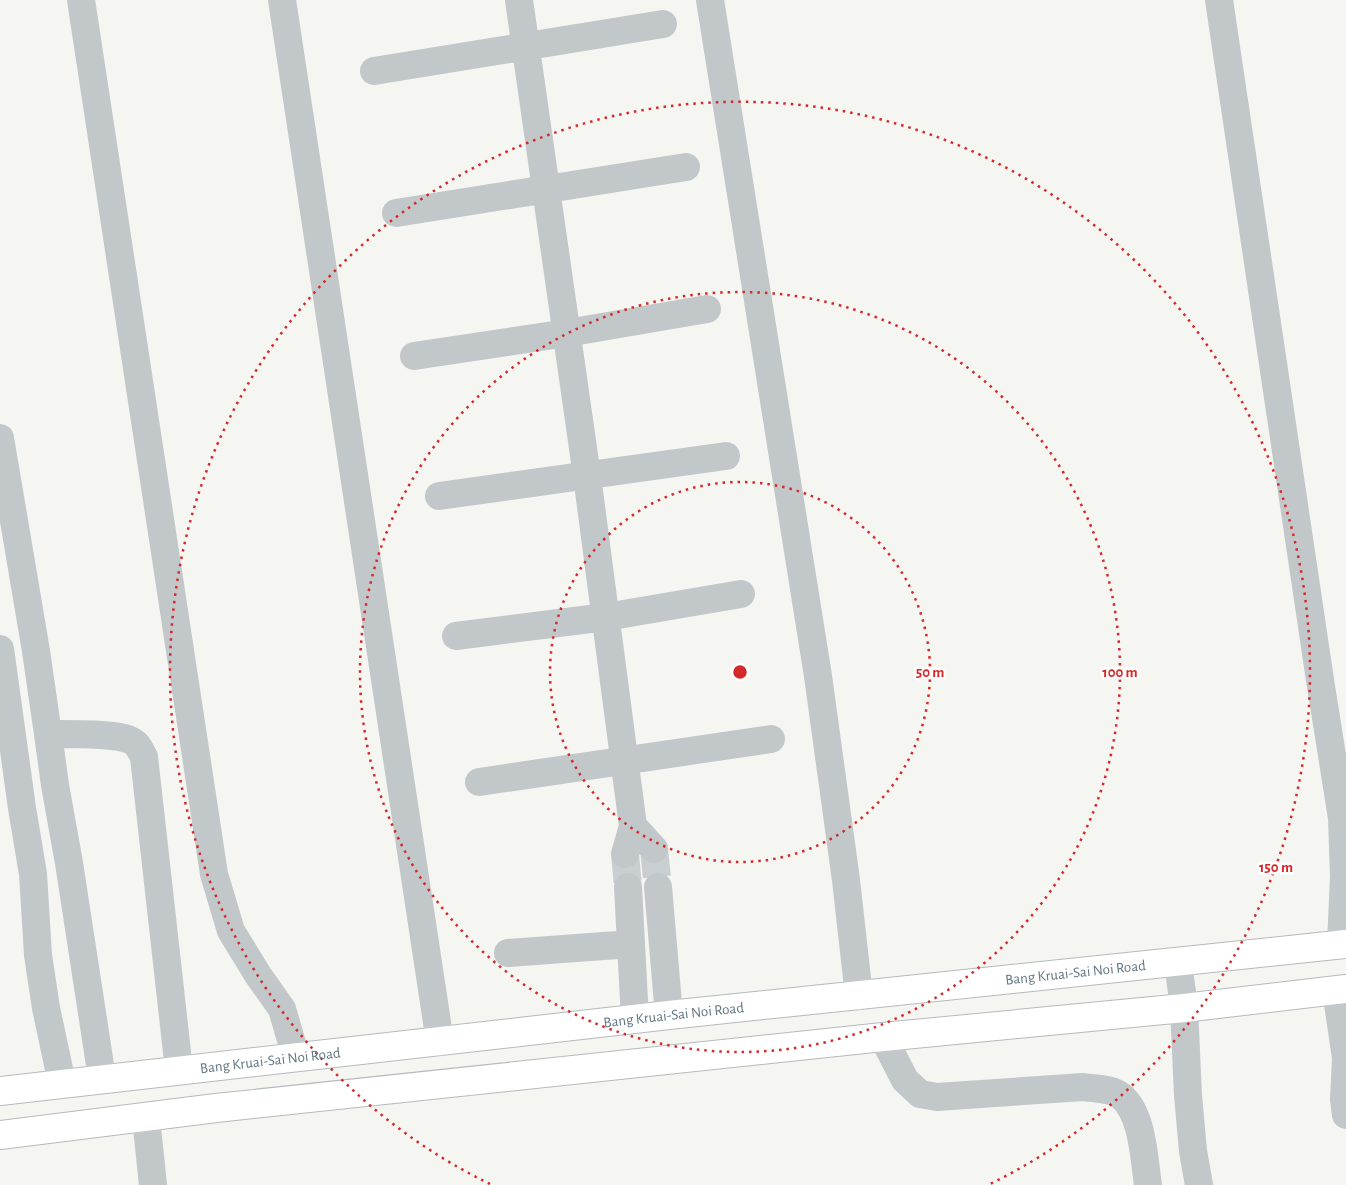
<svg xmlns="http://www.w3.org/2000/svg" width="1346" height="1185" font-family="'Alegreya Sans',sans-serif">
<rect width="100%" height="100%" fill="#f5f5f1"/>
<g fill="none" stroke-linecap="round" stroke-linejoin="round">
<path stroke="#c9cfd0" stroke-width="28" stroke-dasharray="28 14" stroke-linecap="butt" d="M654,849L658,887
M625,854L628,887"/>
<defs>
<g id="major">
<path id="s1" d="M0,1091L669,1015L1346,944"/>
<path d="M0,1135L216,1108L883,1037L1184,1008L1346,989"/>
</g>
</defs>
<use href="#major" stroke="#b5babd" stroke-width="30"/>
<path stroke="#c2c7c9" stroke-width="28" d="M81,0L214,874L231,931L258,975L282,1009L296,1057
M282,0L440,1042
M519,0L587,476L633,826L625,854
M710,0L818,676L846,880L859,996
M1219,0L1320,680L1342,818L1344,877L1341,944
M374,71L663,24
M396,213L686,167
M414,356L567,333L707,309
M0,438L36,651L48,734C67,734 114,733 130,740C138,743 140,750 144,757L179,1070
M439,496L726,456
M456,636L606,617L741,594
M0,649L22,808L33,874L38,955L46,1008L62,1083
M48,734L55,785L69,863L102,1078
M479,782L771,739
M633,826L654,849
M628,887L635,1019
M658,887L669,1015
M508,953L631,944
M1178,962L1184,1008L1188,1095L1193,1151L1199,1185
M1336,990L1346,1058L1344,1100L1346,1115
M883,1037L905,1080L920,1094L937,1097L1083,1087C1095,1089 1111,1088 1121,1096C1143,1114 1144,1159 1148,1185
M146,1118L153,1185"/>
<use href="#major" stroke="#fff" stroke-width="28"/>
</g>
<g fill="none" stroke="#d62828" stroke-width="2.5" stroke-dasharray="2.5 5">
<circle cx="740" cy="672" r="190"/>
<circle cx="740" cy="672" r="380"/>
<path d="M490 1184A570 570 0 1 1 990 1184"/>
</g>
<g text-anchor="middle" stroke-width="5" stroke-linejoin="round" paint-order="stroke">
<g font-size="15" fill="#627784" stroke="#fff">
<text dy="5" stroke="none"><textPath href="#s1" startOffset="1082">Bang Kruai-Sai Noi Road</textPath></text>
<text dy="5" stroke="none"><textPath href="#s1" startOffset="678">Bang Kruai-Sai Noi Road</textPath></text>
<text dy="5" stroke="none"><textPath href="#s1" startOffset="272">Bang Kruai-Sai Noi Road</textPath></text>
</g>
</g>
<circle cx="740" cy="672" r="8" fill="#d62828" stroke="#fff" stroke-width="2.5"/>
<g font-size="15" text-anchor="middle" font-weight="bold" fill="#d62828" stroke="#fff" stroke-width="5" stroke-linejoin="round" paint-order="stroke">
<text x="930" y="677">50 m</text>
<text x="1120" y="677">100 m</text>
<text x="1276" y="872">150 m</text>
</g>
</svg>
